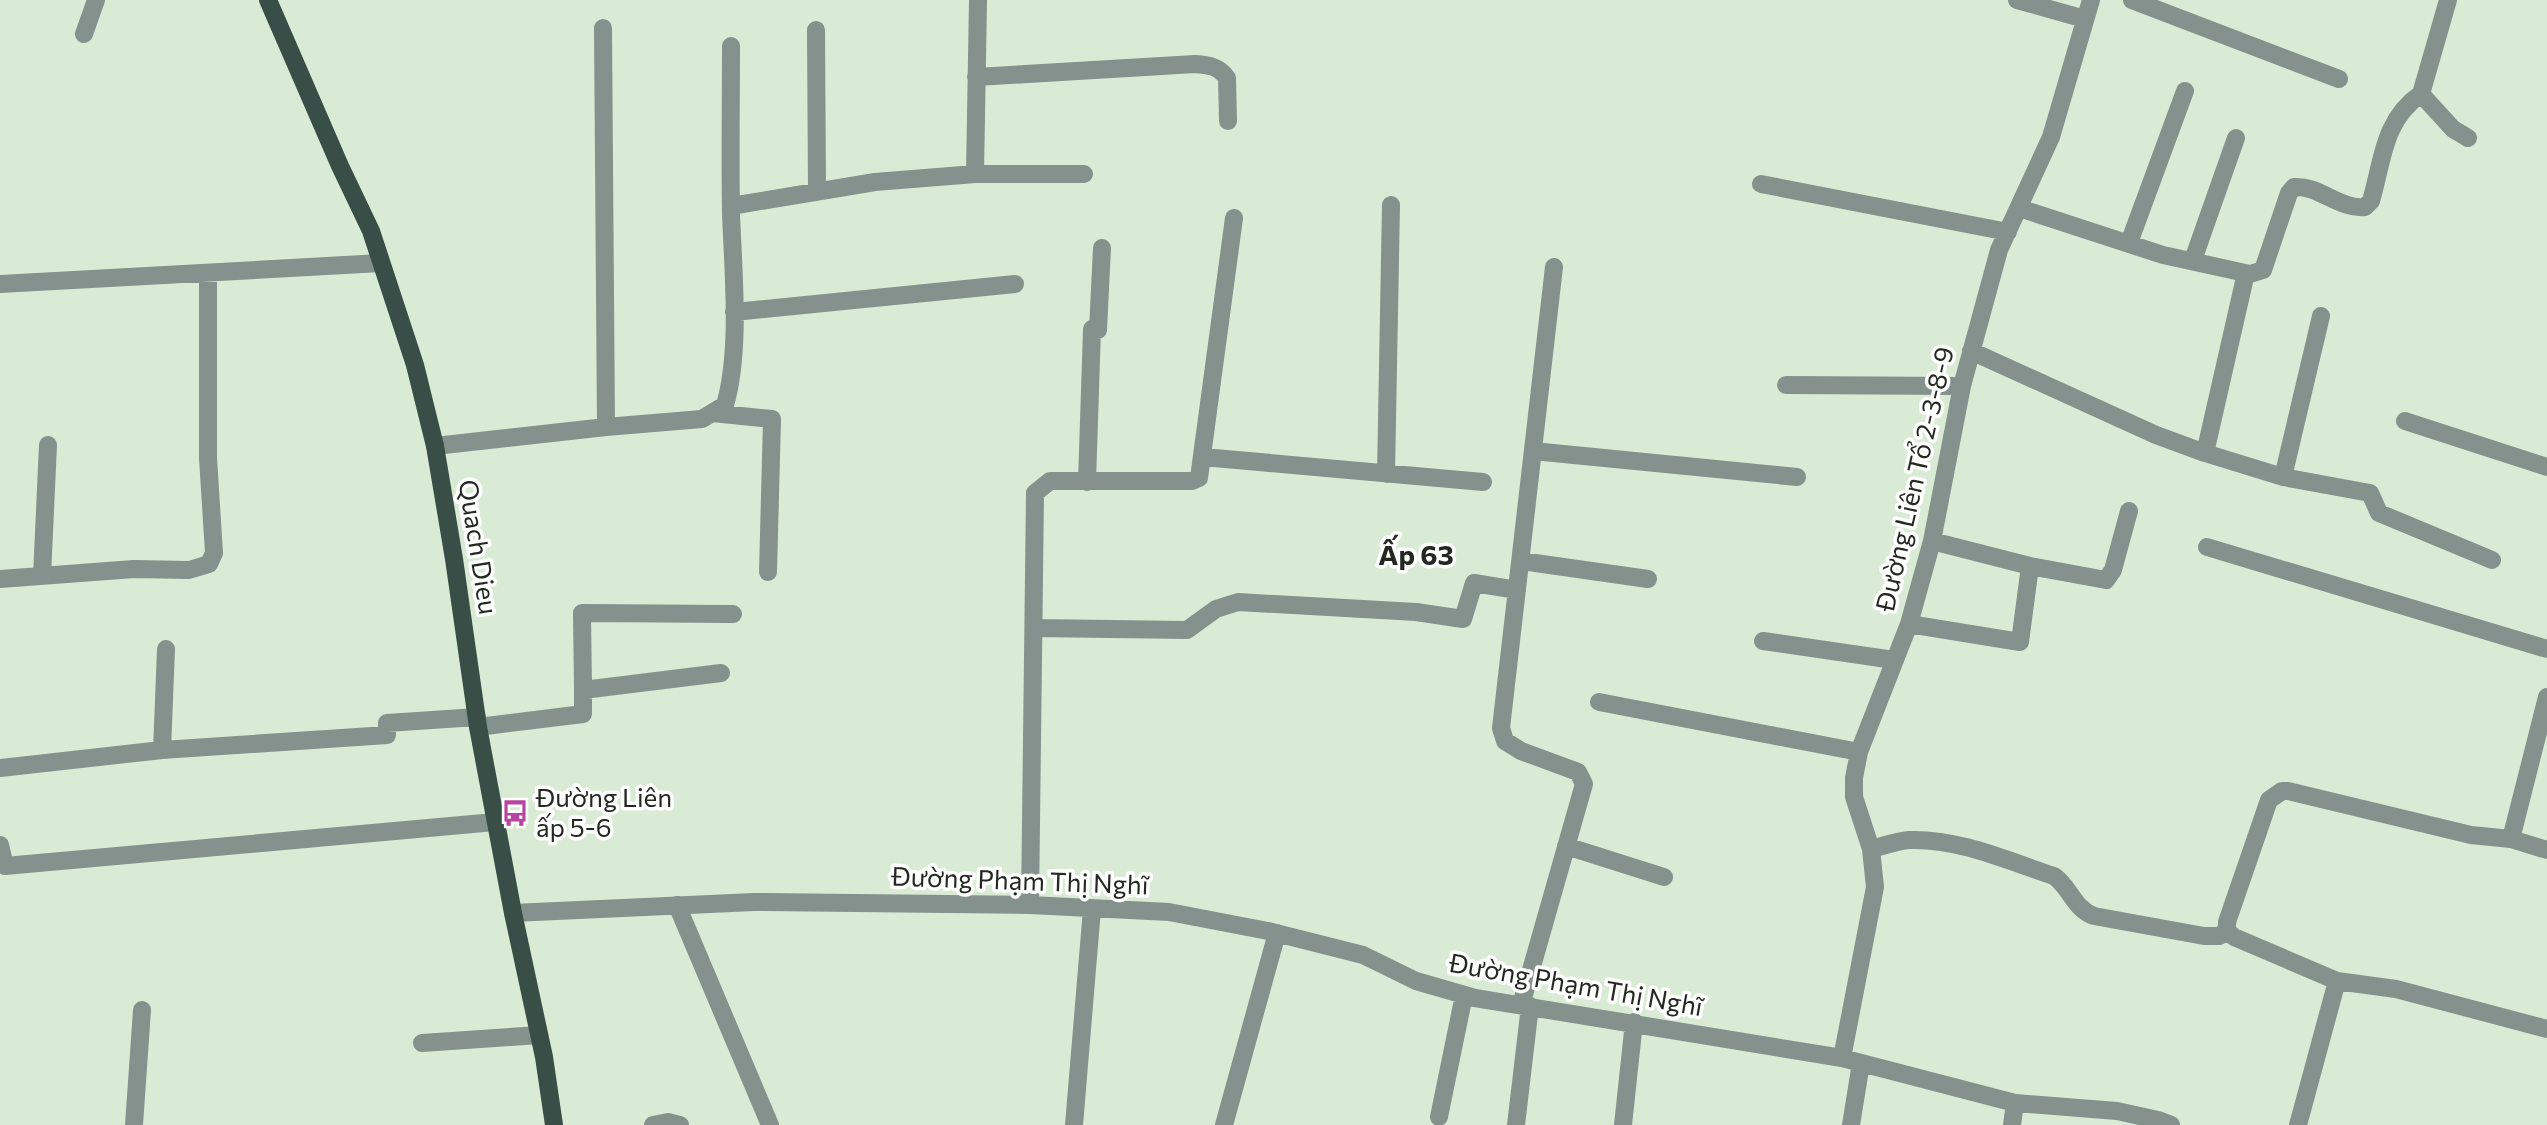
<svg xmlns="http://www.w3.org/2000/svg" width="2547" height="1125" font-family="Commissioner,sans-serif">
<rect width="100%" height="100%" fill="#daebd5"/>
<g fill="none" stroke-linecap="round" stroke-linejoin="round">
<path stroke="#85918d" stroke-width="18" d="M2017,0L2085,19
M2132,0L2339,79
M603,28L606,427
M816,30L817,192
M84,34L96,0
M976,77L1195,64C1208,65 1219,66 1227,78L1228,121
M2421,94L2453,129L2468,138
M975,174L978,0
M1761,184L2008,232
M731,206L875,182L975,174H1084
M2019,208L2163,255L2250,274L2263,270L2289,193L2294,187C2319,185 2340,210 2365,207L2371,201C2383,160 2383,120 2421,94L2448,0
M2129,243L2185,91
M2193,260L2236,138
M0,284L381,263
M734,312L1015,284
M1971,351L2156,435L2205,453L2283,477L2370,493L2379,513L2492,560
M1786,385L1962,386
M712,413L772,419L768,572
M2405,421L2547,467
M435,446L606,427L702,419L725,405C741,350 733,271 731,213C730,157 731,102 731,46
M1533,451L1797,477
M2205,453L2246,273
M1203,457L1483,482
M1386,474L1391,205
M2283,477L2321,316
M1087,482L1092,329L1098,330L1102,248
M1932,541L2030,566
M2207,547L2547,649
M1521,561L1648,579
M42,576L48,445
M0,579L134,569L189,570L209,564L214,553L208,458V274
M1909,624L2020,642L2030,566L2106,580L2113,570L2129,511
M1034,628L1187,630L1216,609L1238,602L1416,612L1463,619L1474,583L1517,590
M1763,641L1894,660
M583,690L582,613L733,614
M1599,702L1859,752
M478,727L583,714V690L721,673
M162,750L166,649
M0,768L162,750L387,735V723L477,717
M2511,839L2547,850
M0,845L5,866L495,822
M1566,846L1664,877
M1871,849C1883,846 1897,841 1909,840C1958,838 2008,861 2054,876C2070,887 2074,909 2094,916L2204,936H2219L2227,931
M677,905L770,1125
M1030,905L1035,493L1050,481H1192L1199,478L1234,218
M513,913L754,902L1030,905L1169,912L1268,931L1363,955L1416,981L1475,998L1842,1058L2015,1103L2117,1111L2158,1120L2171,1125
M2337,981L2396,989L2547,1029
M1521,1005L1584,784L1578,772L1521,751L1505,741L1501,728L1554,267
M422,1043L539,1035
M1842,1058L1875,887L1871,849L1854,797V778L1859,752L1909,624L1932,541L1962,386L1999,250L2051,137L2091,0
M1439,1117L1464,995
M134,1125L142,1010
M653,1125L668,1122L680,1125
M1074,1125L1092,909
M1224,1125L1277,933
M1516,1125L1530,1006
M1623,1125L1634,1022
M1851,1125L1861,1063
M2012,1125L2015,1103
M2298,1125L2337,981L2234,937L2227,931V922L2269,800L2282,791H2288L2471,835L2511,839L2547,697"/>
<path stroke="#384e46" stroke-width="18" d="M268,0L340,166L371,231L415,365L435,446L454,559L478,727L513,913L544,1057L554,1125"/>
</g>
<defs>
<symbol id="bus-bare" viewBox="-9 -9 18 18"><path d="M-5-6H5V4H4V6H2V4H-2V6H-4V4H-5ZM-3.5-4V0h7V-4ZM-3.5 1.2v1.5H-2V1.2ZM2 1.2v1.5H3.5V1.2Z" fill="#b745a0" stroke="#fff" stroke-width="2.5" paint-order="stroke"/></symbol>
</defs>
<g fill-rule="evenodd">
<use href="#bus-bare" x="496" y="794" width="38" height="38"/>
</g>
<g text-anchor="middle" stroke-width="7" stroke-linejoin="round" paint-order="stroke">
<g font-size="26" fill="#232921" stroke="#fff">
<text transform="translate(1915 479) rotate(-77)" y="9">Đường Liên Tổ 2-3-8-9</text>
<text transform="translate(478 547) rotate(81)" y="9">Quach Dieu</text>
<text transform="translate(1020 881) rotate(2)" y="9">Đường Phạm Thị Nghĩ</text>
<text transform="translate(1576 985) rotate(10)" y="9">Đường Phạm Thị Nghĩ</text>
</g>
<g font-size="26" fill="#232921" stroke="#fff" text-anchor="start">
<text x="536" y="807">Đường Liên<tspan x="536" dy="30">ấp 5-6</tspan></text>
</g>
<g font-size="28" font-weight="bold" fill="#232921" stroke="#fff">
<text x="1416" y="565">Ấp 63</text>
</g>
</g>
</svg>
